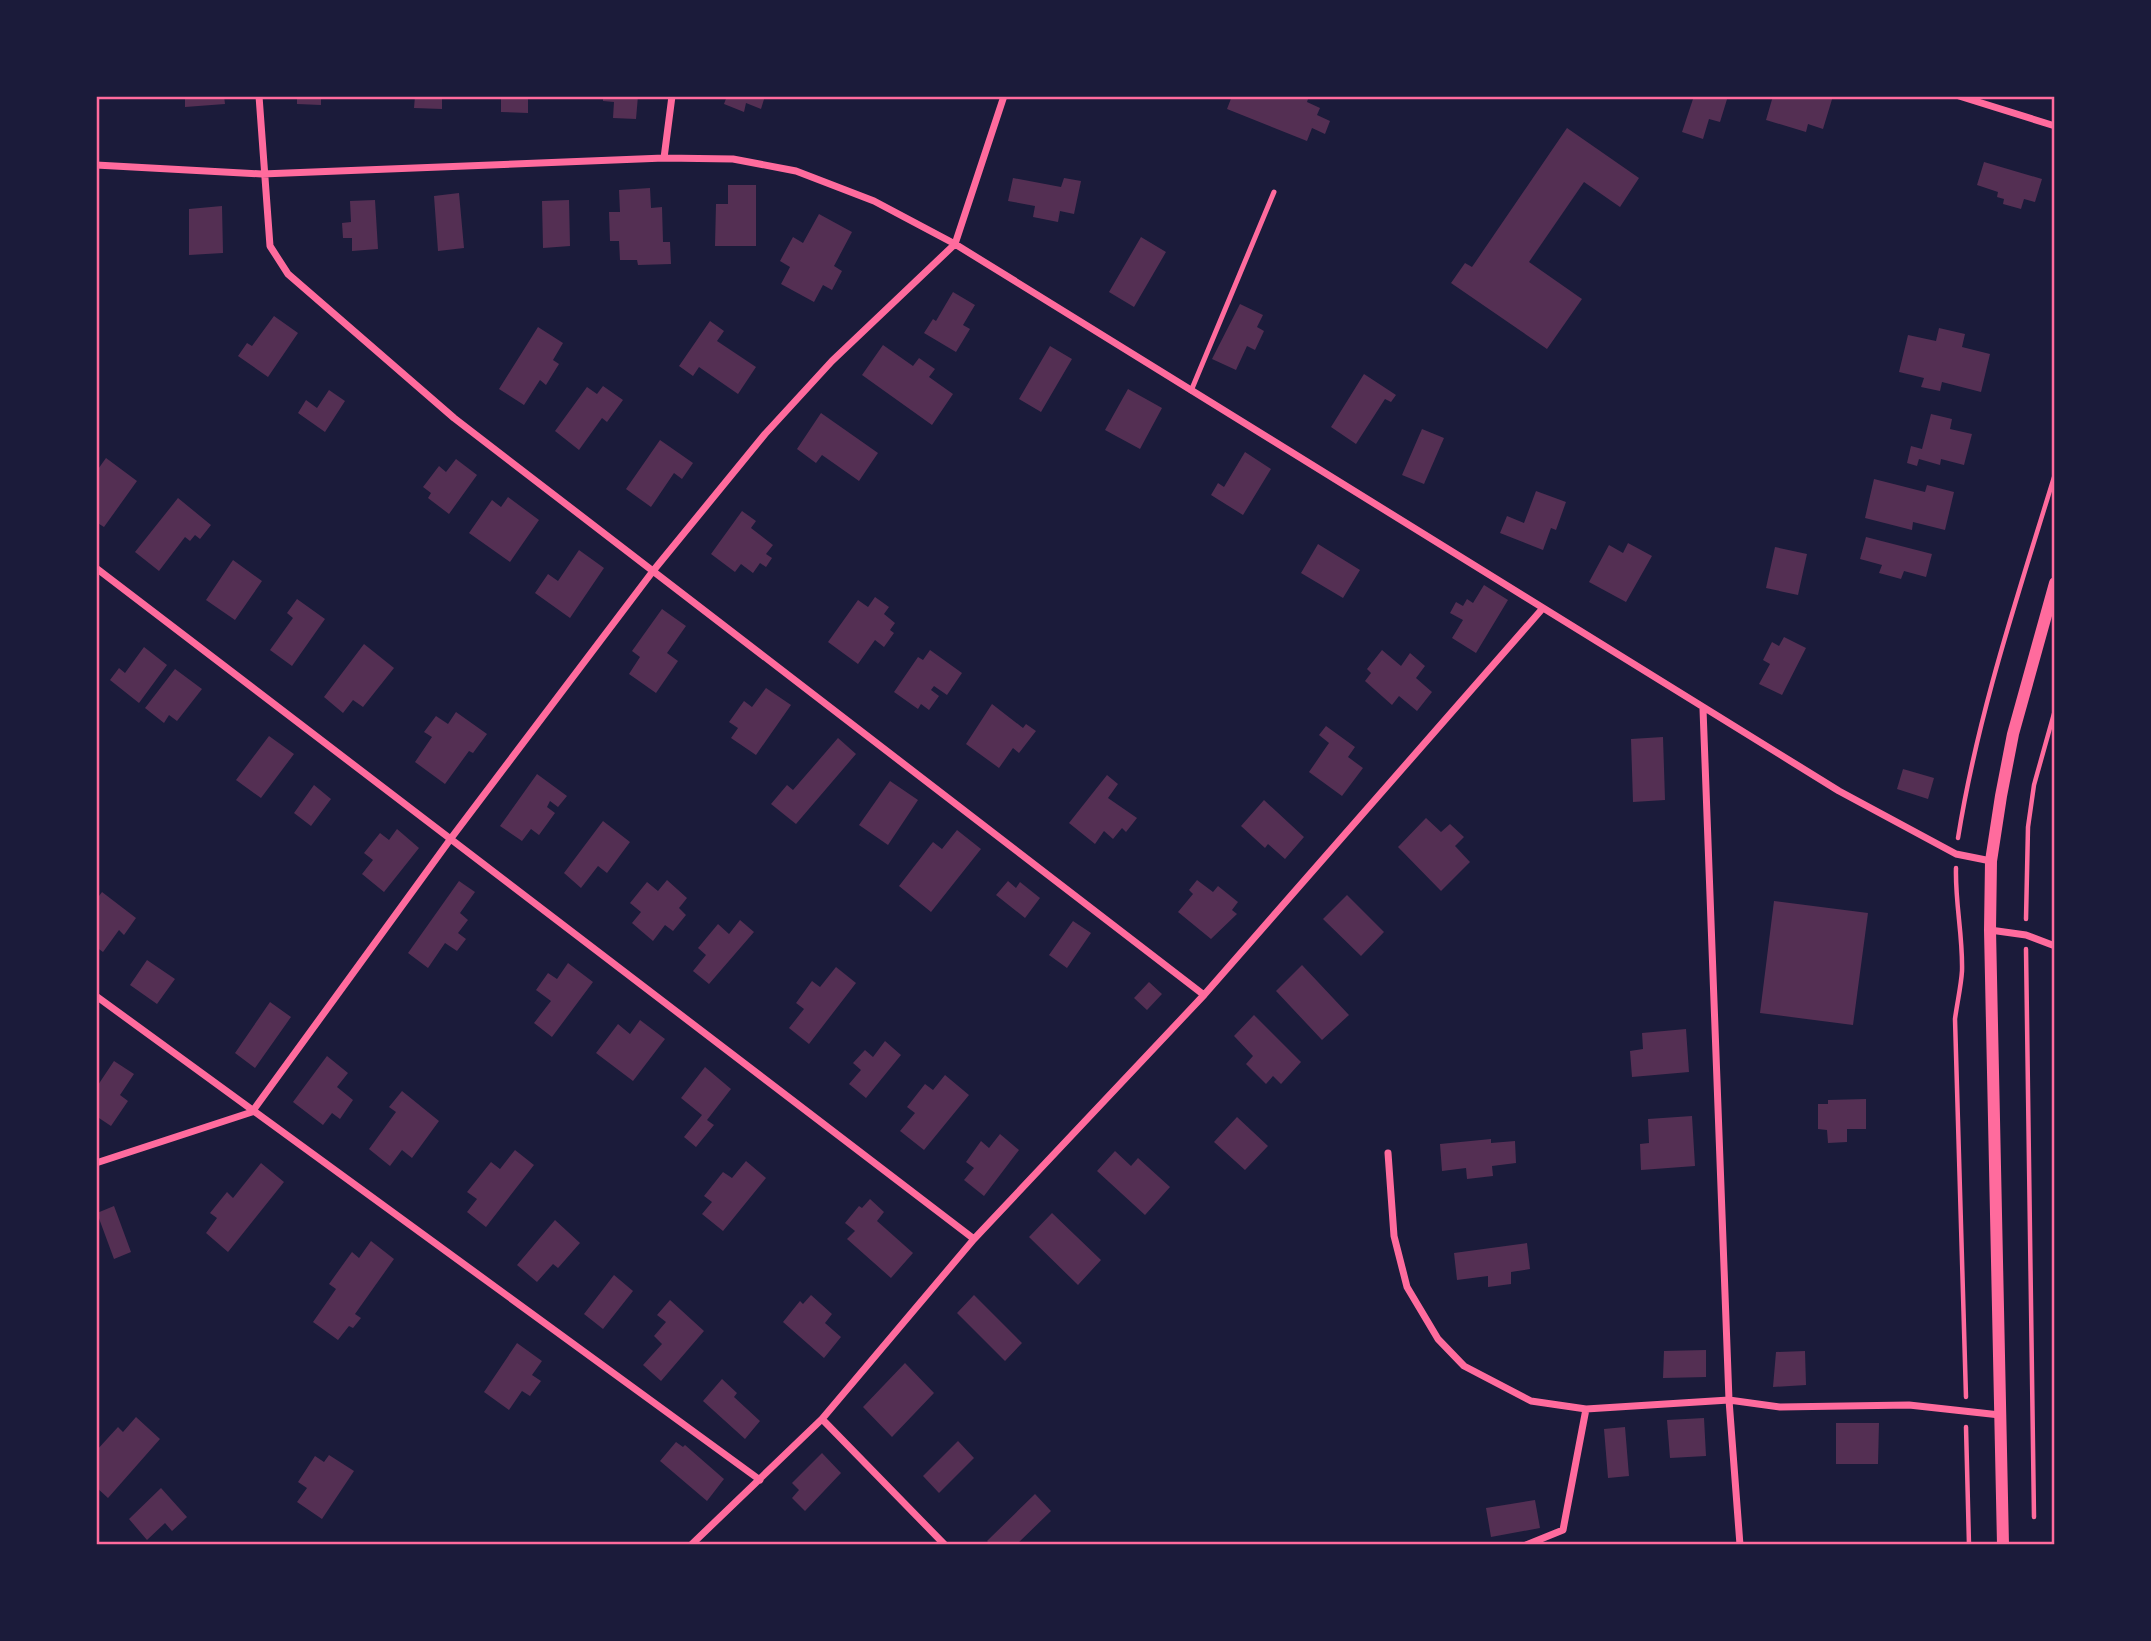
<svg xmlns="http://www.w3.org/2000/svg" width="2151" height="1641" font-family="'Source Sans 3',sans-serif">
<rect width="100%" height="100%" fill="#1b1b3a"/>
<path fill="#542f53" d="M185,96H224L225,104L185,107Z
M297,96H321V105L297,104Z
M415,96H442V109L414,108Z
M501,96H528V113L501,112Z
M603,96H638L636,119L613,118L614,102L603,101Z
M727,96H765L761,109L746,103L744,112L724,104Z
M1232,96H1309L1307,102L1320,108L1317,115L1330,121L1325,134L1312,128L1307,141L1227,109Z
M1694,96H1728L1720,122L1709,119L1703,139L1682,132Z
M1773,96H1833L1823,129L1808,124L1806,132L1766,120Z
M1567,128L1639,178L1620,207L1584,182L1529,262L1582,299L1547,349L1451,283L1465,263L1472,267Z
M1984,162L2042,179L2035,202L2024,199L2021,209L2003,204L2004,199L1997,197L1998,192L1977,185Z
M1013,178L1061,187L1064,178L1081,181L1074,214L1060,211L1058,222L1033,217L1035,206L1008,201Z
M728,185H756V246H715L716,204H728Z
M650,188L651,208L662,207L663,242H670L671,264L638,265L637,260H620L619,241H610L609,212H620L619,190Z
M459,193L464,248L438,251L434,196Z
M375,200L378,249L352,251V238H343L342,223L351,222L350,201Z
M569,200L570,246L543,248L542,201Z
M222,206L223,253L189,255V209Z
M819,214L852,232L834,266L842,271L832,290L823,285L814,302L781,284L790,267L780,261L793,237L803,243Z
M1141,237L1166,252L1134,307L1109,292Z
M953,292L975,305L963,325L970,329L956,352L924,333L933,319L936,321Z
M1240,304L1263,315L1257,327L1264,331L1255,350L1247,346L1236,370L1212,359Z
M274,316L298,333L268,377L238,356L247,343L252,346Z
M710,321L724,331L717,341L756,367L738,394L699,367L693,376L679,366Z
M538,327L563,343L553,360L559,364L546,385L540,380L524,405L499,389Z
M1939,328L1965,334L1962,347L1990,354L1981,392L1942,382L1940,391L1921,387L1924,378L1899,372L1908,335L1936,341Z
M883,345L913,366L919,358L935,369L929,377L953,394L932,425L862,375Z
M1050,346L1072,359L1041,412L1019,399Z
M1364,374L1396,395L1391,402L1385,399L1356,444L1331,427Z
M603,386L623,400L607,422L602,418L579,450L555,431L587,387L597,394Z
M1128,389L1162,408L1140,449L1105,430Z
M329,390L345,401L325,432L298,413L306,400L317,408Z
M821,413L878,453L859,481L822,455L816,463L797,449Z
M1931,414L1952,419L1950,429L1972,434L1964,465L1941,459L1940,465L1919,459L1917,466L1907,463L1911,446L1922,449Z
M1422,429L1444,438L1424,484L1402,475Z
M660,440L693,463L682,479L674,473L651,507L626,489Z
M1245,452L1271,469L1243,515L1211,495L1218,483L1224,487Z
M106,458L137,481L104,527L96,522V472Z
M456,459L477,475L449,514L428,498L431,493L423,487L439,466L446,472Z
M1874,479L1925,492L1927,485L1954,492L1945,530L1913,522L1912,530L1865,518Z
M1536,491L1566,502L1556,530L1551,528L1543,550L1500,533L1507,516L1524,523Z
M508,497L539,520L510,562L469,533L492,500L501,507Z
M178,498L211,525L200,539L195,535L190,541L185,537L159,571L135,552Z
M742,511L756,521L751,528L773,545L766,554L772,558L766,567L760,563L753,573L741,564L735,572L711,554Z
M1866,537L1932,554L1926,577L1904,571L1901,579L1879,573L1882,565L1860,559Z
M1628,543L1652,556L1626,602L1589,582L1609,545L1623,553Z
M1318,544L1360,570L1343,598L1301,573Z
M1775,547L1807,554L1798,595L1766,588Z
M579,550L604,568L570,618L535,593L548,574L558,581Z
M233,560L262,581L235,620L206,600Z
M1484,585L1508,600L1476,653L1452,638L1463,620L1450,613L1456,602L1463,606L1467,599L1473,603Z
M875,597L889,607L884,614L895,623L890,630L894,633L884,647L875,640L858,664L828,642L858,600L868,607Z
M297,599L325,619L292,666L270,650L293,618L287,613Z
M662,609L686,626L667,653L678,661L656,693L629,674L640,657L632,651Z
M1784,637L1806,648L1782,695L1759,684L1770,664L1763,660L1772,642L1779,646Z
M364,644L394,668L363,707L353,700L343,713L324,697Z
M144,647L167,665L139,703L110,680L119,668L125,673Z
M930,650L962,673L947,695L934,686L931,690L939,696L929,710L921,704L918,709L894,692L918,657L923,660Z
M1382,650L1401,666L1410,653L1425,666L1416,678L1432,692L1417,711L1399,696L1392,705L1365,681L1371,673L1367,669Z
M175,669L202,689L177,721L169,715L164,723L145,708Z
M766,688L791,705L756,755L731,738L738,728L729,722L744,701L752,707Z
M992,704L1023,728L1026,724L1036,731L1019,753L1013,748L999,768L966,744Z
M456,712L487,734L473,753L469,751L445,784L415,762L432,737L424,732L436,716L448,724Z
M1326,726L1355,747L1348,757L1363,768L1342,796L1309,772L1329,743L1319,735Z
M269,736L294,754L261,798L236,780Z
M1663,737L1665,800L1633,802L1631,739Z
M838,738L856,754L796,824L771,804L787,785L793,790Z
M1903,769L1934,778L1928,799L1897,789Z
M537,774L567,796L558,807L550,801L547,807L555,813L539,835L531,829L522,841L500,826Z
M1107,775L1118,784L1108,798L1137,818L1126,832L1122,828L1113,839L1104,831L1095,844L1069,823Z
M890,781L918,800L888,845L859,825Z
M314,785L331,799L311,826L294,813Z
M1264,800L1304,837L1285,859L1268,844L1265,848L1241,826Z
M1426,818L1441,832L1450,824L1464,837L1455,846L1470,862L1441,891L1398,847Z
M603,821L630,842L607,873L598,866L581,888L564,873Z
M397,829L419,848L384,892L362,874L373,860L364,853L380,833L389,840Z
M957,830L981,849L931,912L899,886L933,842L942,849Z
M667,880L687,898L679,908L686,915L673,931L665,925L653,941L632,923L641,912L630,903L647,882L658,891Z
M1197,880L1213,892L1218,886L1238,902L1232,910L1237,914L1211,939L1178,912L1193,894L1189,890Z
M459,881L475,892L460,913L468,920L458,933L466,939L457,951L445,943L428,968L408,953Z
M1008,881L1016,888L1020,882L1040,898L1025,918L996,895Z
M102,892L136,918L124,935L119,930L103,952L96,947V900Z
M1347,895L1384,932L1361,956L1323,919Z
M1774,901L1868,913L1853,1025L1760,1013Z
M740,920L754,932L709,984L693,971L706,955L698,948L718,924L729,934Z
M1073,921L1091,933L1067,968L1049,955Z
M147,960L175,979L157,1004L130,985Z
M568,963L593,982L552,1037L534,1023L551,1001L536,990L548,973L557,979Z
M1302,965L1349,1015L1322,1040L1276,991Z
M836,967L856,983L809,1044L789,1028L804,1009L796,1003L812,981L820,987Z
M1149,982L1162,994L1147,1010L1134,998Z
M270,1002L291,1017L255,1068L235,1053Z
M1254,1015L1301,1062L1281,1084L1273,1076L1266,1084L1246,1064L1253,1056L1234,1036Z
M640,1020L665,1039L633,1081L596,1053L618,1024L630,1034Z
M1686,1029L1689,1072L1632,1077L1630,1051L1643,1049L1642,1033Z
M885,1041L901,1055L866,1098L849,1084L861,1070L853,1063L865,1050L873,1057Z
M327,1056L348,1073L337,1087L353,1100L340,1119L332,1113L323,1125L293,1102Z
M114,1061L134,1074L120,1095L128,1101L111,1126L96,1116V1088Z
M705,1067L731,1089L707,1120L714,1125L696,1147L684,1137L702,1115L681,1098Z
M945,1075L969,1095L924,1150L900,1131L915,1113L907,1107L925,1084L933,1090Z
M402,1091L439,1121L412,1158L402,1150L390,1166L369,1149L396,1112L389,1107Z
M1866,1099V1129H1847V1142L1828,1143L1827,1130L1818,1129V1104H1828V1100Z
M1692,1116L1695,1166L1641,1170L1640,1144L1649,1143L1648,1119Z
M1237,1117L1268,1146L1245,1170L1214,1142Z
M1000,1134L1019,1150L984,1196L964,1180L974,1168L966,1162L981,1141L989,1148Z
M1491,1139V1143L1515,1141L1516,1163L1492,1166L1493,1176L1467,1179L1466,1168L1442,1171L1440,1144Z
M515,1150L534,1165L486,1227L467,1212L477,1199L467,1192L491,1162L500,1169Z
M1115,1151L1131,1166L1138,1158L1170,1187L1145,1215L1097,1171Z
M746,1161L766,1178L723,1231L702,1214L712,1202L704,1196L723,1172L732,1178Z
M261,1163L284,1182L228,1252L206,1233L217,1218L210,1213L227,1192L233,1198Z
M870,1199L884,1212L877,1221L913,1253L891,1278L847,1239L855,1231L845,1223L859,1206L862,1208Z
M114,1206L131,1252L114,1259L97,1213Z
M1052,1213L1101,1260L1078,1285L1029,1237Z
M555,1220L580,1243L558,1268L553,1264L537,1282L517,1265Z
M371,1241L394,1259L355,1314L361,1318L353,1328L349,1326L338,1340L313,1322L336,1289L329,1284L352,1252L359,1258Z
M1527,1243L1530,1269L1511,1272V1284L1488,1287V1276L1457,1280L1454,1253Z
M614,1275L633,1291L603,1329L584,1314Z
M811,1295L832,1314L825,1323L841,1337L824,1358L783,1322L800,1301L803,1304Z
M974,1295L1022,1343L1005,1361L957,1313Z
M670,1300L704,1331L661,1381L643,1365L662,1344L654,1336L666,1322L657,1315Z
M517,1343L542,1361L532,1375L541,1381L530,1396L522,1391L509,1410L484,1392Z
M1706,1350V1377L1663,1378L1664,1351Z
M1805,1351L1806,1385L1773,1387L1776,1352Z
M905,1363L934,1393L892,1437L863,1407Z
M722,1379L737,1393L734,1397L760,1421L745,1439L703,1401Z
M136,1417L160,1439L108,1498L96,1487V1451L118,1427L123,1432Z
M1704,1418L1706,1456L1670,1458L1667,1420Z
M1836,1423H1879L1878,1464H1836Z
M1625,1427L1629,1476L1608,1478L1604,1429Z
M958,1441L974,1458L939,1493L923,1476Z
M676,1442L683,1447L685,1445L724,1479L707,1501L660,1461Z
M822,1453L841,1473L805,1511L792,1498L799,1490L792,1483Z
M329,1455L354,1471L322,1519L297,1502L307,1488L298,1482L315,1456L324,1462Z
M161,1488L187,1517L172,1531L165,1523L147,1540L129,1519Z
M1035,1494L1051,1511L1016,1545H991L987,1541Z
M1535,1500L1540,1528L1491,1537L1486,1508Z"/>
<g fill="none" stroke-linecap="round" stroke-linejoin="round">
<path stroke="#ff6b9d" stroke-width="4.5" d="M1958,838C1978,713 2018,595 2055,474
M1956,868C1955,903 1963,936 1962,971C1961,987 1957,1003 1955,1019L1966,1397
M2026,919L2028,827L2034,785L2055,710
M2026,949L2034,1517
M1966,1427L1969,1545"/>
<path stroke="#ff6b9d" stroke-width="5" d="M1191,391L1274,192"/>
<path stroke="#ff6b9d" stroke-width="7" d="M259,96L270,246L288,274L454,418L1204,995
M1959,96L2055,126
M664,158L672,96
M96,165L262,174L664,158L733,159L796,171L874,201L955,244L1839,791L1956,854L1991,861
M96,568L974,1239
M1703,709L1729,1400L1740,1545
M1990,930L2026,935L2055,946
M96,996L760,1480
M1388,1153L1394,1236L1407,1287L1438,1339L1464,1366L1531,1401L1586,1409L1729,1400L1780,1407L1909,1405L2000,1415
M96,1163L252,1112L452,837L653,571L765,434L832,361L955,244L1004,96
M822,1419L945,1545
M691,1545L822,1419L974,1239L1204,995L1543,608
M1526,1545L1563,1530L1586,1409"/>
<path stroke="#ff6b9d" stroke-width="12" d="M2003,1545L1990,930L1991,861L2001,796L2013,734L2055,583"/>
</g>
<rect width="2151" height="1641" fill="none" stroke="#1b1b3a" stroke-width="196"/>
<rect x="98" y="98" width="1955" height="1445" fill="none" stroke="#ff6b9d" stroke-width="2.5"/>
</svg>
